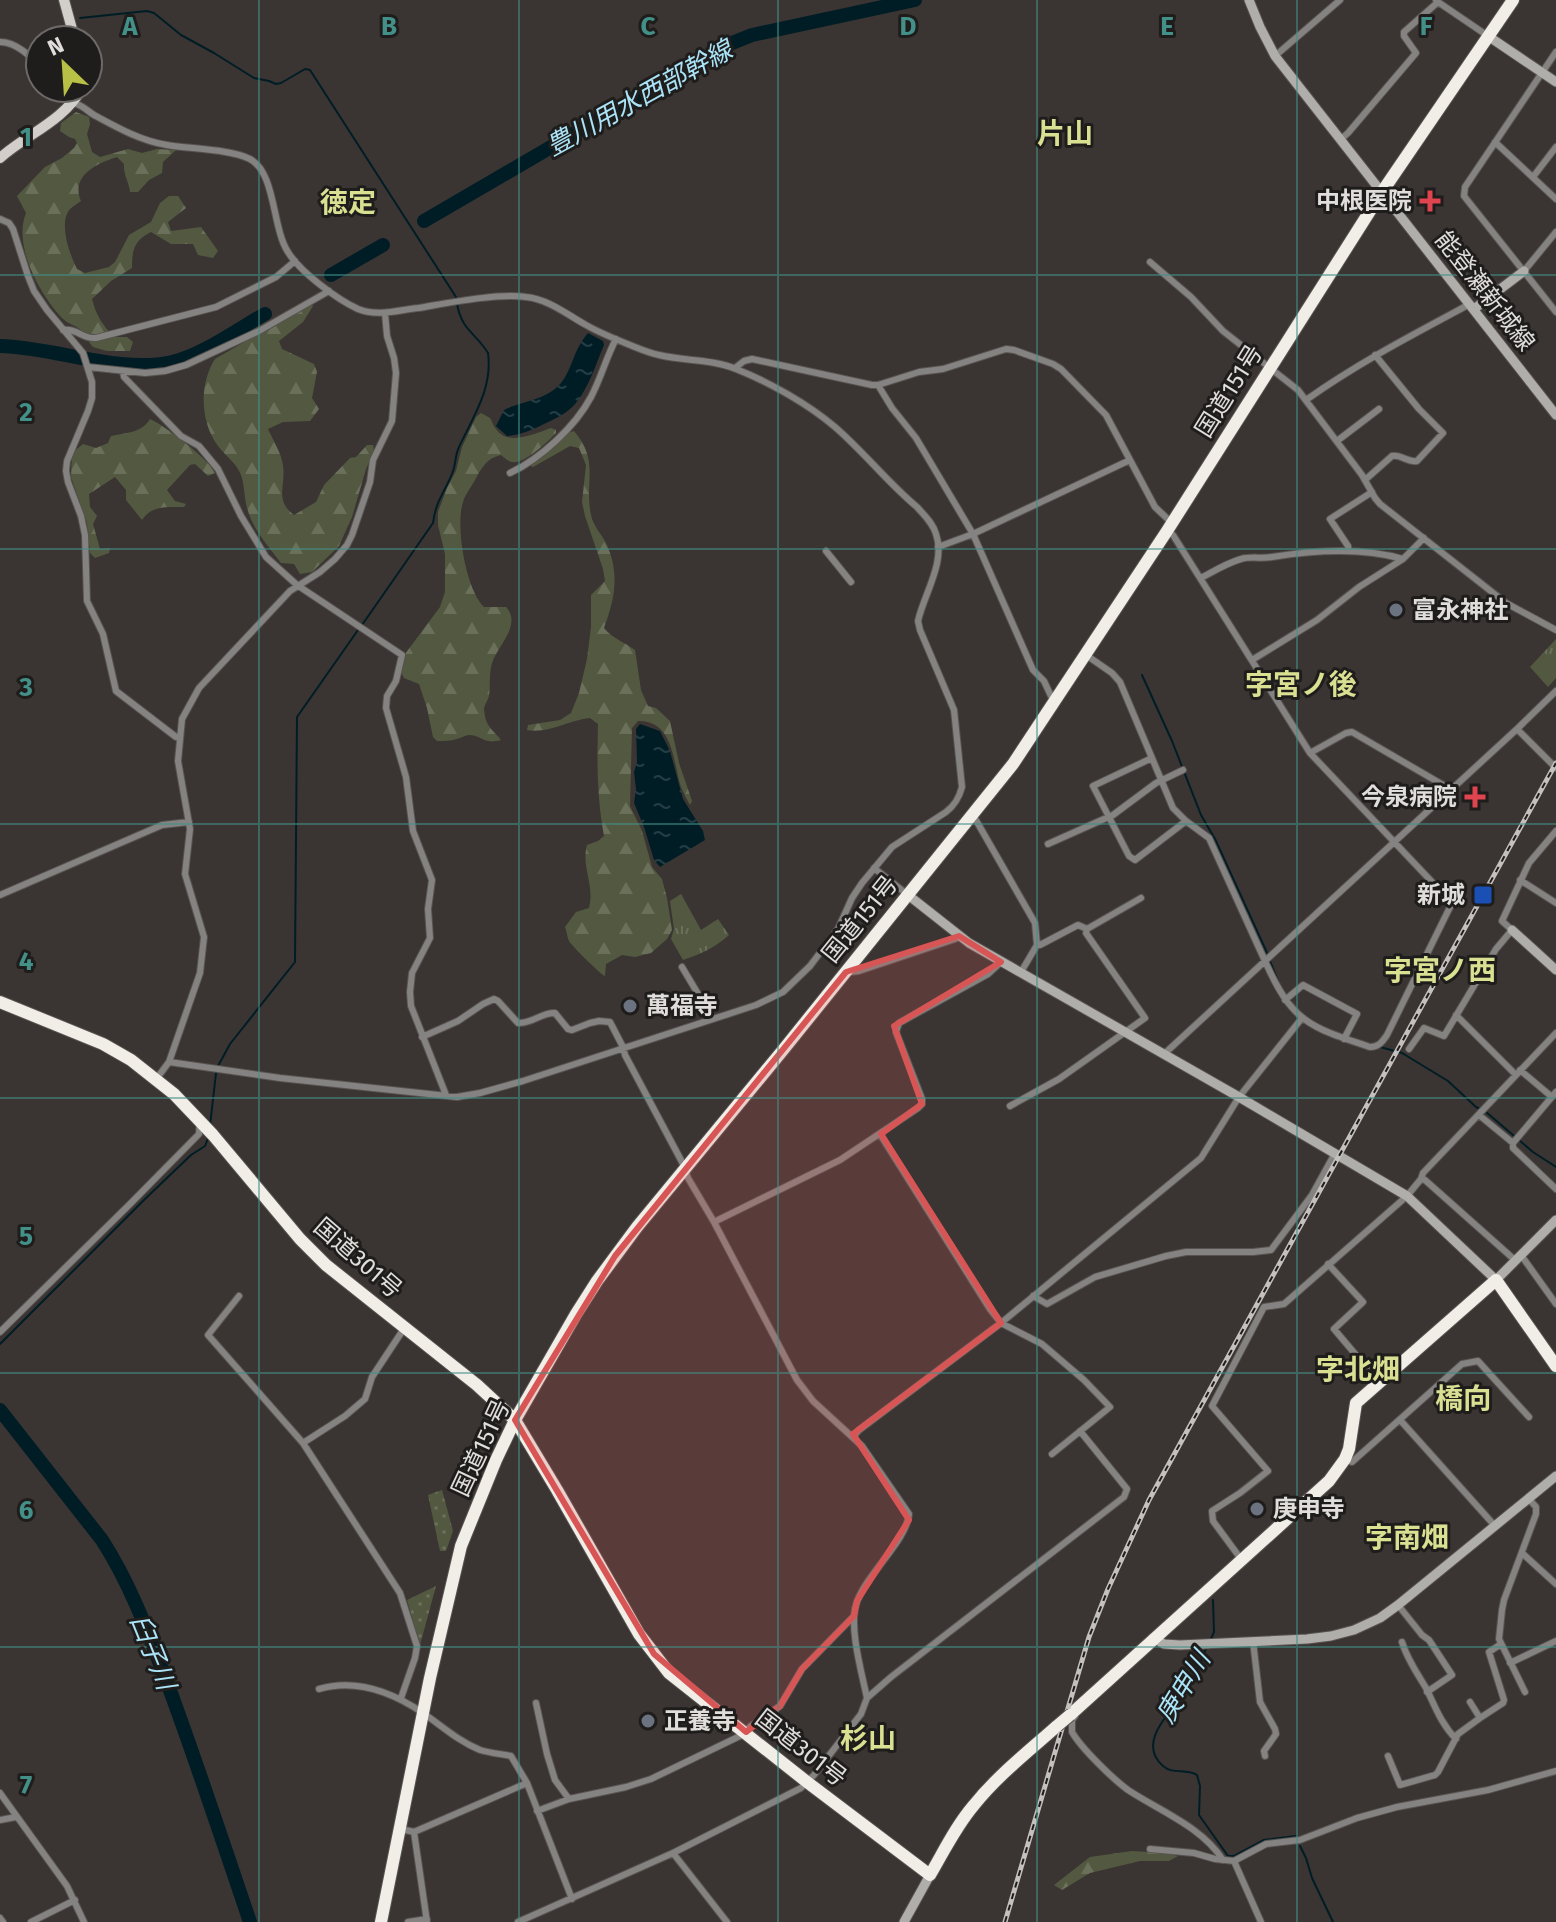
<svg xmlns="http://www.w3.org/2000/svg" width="1556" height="1922" font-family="'Fira Sans','Noto Sans JP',sans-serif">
<defs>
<pattern id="grass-dots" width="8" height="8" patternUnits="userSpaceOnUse" patternTransform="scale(2)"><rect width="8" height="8" fill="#535940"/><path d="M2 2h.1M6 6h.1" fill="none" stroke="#6b705b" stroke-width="1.8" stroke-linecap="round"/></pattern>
<pattern id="forest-firs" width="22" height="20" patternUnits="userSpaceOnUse" patternTransform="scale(2)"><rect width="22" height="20" fill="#535940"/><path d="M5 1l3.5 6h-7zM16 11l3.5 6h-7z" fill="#6b705b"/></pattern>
<pattern id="park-tufts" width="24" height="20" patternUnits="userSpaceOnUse" patternTransform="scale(2)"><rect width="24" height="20" fill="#535940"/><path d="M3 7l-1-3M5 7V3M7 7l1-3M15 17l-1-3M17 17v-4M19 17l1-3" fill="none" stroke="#6b705b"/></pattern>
<pattern id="water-ripples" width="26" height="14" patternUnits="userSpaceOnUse" patternTransform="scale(2)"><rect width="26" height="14" fill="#001d26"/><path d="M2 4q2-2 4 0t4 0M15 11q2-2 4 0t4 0" fill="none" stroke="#253d45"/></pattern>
</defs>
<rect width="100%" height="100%" fill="#3a3532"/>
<path fill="url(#grass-dots)" d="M442,1490L453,1531L446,1551H440L428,1495Z
M436,1586L420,1645L407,1600Z"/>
<path fill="url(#forest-firs)" d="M76,112L89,117L90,124L87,134L92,152L100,157L128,149L142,153L157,149L176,150L163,162L162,173L149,180L138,192H130C129,182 123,174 124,164L117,157C97,163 70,176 81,201C77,204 73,206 70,209C58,223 70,255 77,269L85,273L109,267L115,262L129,235L151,222L160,203L169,196H178L186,208L168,222L171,231L201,227L218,251L213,258L198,255L193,244H171L151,232C134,241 132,249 132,268L111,281L92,299C96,315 103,326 114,337H127L133,342L130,351H107L93,347C88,342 87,336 82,331C76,325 67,324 61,317C39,293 13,245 26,213L17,196L45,167L62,158L74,148L77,143L75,139L69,137L60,131L61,123Z
M310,304L313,306L303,322L279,341L282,349L314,364L317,372L312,398L319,409L310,421L283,422L268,429C273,440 282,454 283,466C286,485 274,500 294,515L316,502L324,485L350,458L356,457L367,445H373L374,451L366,469L352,517L339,546L312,572L300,574L294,564L281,563C269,547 254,531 248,511C244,500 245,486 241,475C236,462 226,457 218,446C200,422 199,384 215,359Z
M481,413L490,418C492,421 493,426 496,429C508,447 536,433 551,428L556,430V433C547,442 525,464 512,462C508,461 504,458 501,455C487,458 482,467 475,480C471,487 465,495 463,502C455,526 466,590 484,607H506C521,623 501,643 494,658C488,670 491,684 489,696C488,700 485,704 484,708C484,710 485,718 486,720C489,729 496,733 501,740C483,745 482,735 469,735C465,735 461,738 457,739C450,741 443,741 437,741L433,737L427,708L419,684L404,678L401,672L405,654L440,607L445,592V554L438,525V512L447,488L456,471L462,447L476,417Z
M150,419C164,425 210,460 215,473L208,476L195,464L190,465L167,490L175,501L186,504L184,507C167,507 152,505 142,520L126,500V490L115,477L89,494L90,507L97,516L93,524L100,549L110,548L109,553L95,558L90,553L87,523L71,477L72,453L83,444L96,448L108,443L111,436C125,433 142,433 150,419Z
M574,431C600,461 584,483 591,515C593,526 601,533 606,543C620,573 615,598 604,628C612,638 624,642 635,650L641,690L648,706L656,708L670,721L679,763L692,801L690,805C687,800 684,794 681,787C673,763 674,720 638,721L632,728L630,806L642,831L652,867L662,879L667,898L672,930L667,939L651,953L635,957L622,955L606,964L605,976C600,974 572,946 569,941C567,937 567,932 565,927L576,912L589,908C595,885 581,867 587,845L598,841L604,836C597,798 597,762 598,724L590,718C569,720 548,734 527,730L528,725L560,720L571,713L579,693L587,659L591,627V595L605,581L603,569L585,516L582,502L586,465L579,448L570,446L533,467L529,465L566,434Z
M1132,1851L1164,1853L1178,1856L1169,1861H1140L1090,1873L1062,1890L1054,1885L1090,1857Z"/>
<path fill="url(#park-tufts)" d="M1556,639V678L1548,687L1530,667Z
M681,894L701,930L718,919L729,935C715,948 700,954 683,960L671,939L674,929L670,901Z"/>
<path fill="url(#water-ripples)" d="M588,333L603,341L604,345C596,364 589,387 576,403C568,413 555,419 544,424C532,430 520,435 507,436L496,426L504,410C522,401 547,400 561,383C573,368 573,350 588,333Z
M640,724L660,731L670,751L683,799L703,831L705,840L660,867L654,860L644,827L634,803L636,789L634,772L637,762L636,729Z"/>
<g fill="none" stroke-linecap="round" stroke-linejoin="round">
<path stroke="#001d26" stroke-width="2" d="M80,18L147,11L154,13L181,35L214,53L254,78L269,81L276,84L281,83L305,69L310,70L456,297
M362,625L433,523C436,499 446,491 453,471C456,463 455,455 459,447C473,417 493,388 488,353C476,333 462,331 457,304
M1142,675L1172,741L1201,815L1215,839L1268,955
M1270,961L1278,981
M1380,1047L1402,1053L1448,1081L1476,1107L1486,1112L1533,1152L1556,1167
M218,1066L230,1044L295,962L297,717L358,630
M210,1126L216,1073
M0,1344L145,1199L191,1155L205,1146L209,1136
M1210,1641L1214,1632L1213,1600
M1207,1647C1200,1660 1197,1675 1189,1687C1176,1707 1134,1741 1163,1766C1173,1775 1186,1768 1197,1775L1200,1786L1199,1815L1228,1856H1234L1264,1840L1296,1836
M1300,1846L1306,1858L1312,1878L1333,1922"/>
<path stroke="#001d26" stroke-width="14" d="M424,221L647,91L732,43L752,35L915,0
M331,275L383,245
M0,346C54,347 119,374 172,362C201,356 238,329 265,314
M0,1410L102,1540C131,1585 149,1635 168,1685C197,1763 223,1843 250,1922"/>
<defs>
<path id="street" d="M1438,2L1488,36
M0,42C16,42 31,56 40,68
M1556,52L1465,187L1464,196L1556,312
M1275,56L1340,0
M48,88C57,97 67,100 79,105C84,107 89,112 94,115C116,127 141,141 167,145C190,149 230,149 250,159C276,173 272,228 288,252C300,272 338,300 358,309C377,317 399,310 418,308C448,303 497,293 526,297C548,299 568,315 586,325C600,333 615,339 630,345C640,349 649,353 659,355C684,361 712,359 736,369C769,382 808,404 835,427C864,452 888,483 917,507C924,515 933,523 936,534C946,562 924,594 918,621L920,630L954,710L962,787C959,798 955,805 946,812L892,847L862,883L852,898L838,929L810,966L783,992L756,1005L523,1081L480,1093L457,1097L280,1078L169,1062
M1341,139L1348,133L1416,53L1404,36V32L1438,2L1436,0
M1495,142L1556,199
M1533,177L1556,147
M0,219L9,223L13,229L28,276L34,291L47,310L83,353L92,382V398L88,411L67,461L66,471L68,482L81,516L85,535L87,601L103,634L116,691L176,737L179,738
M1150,262L1191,297L1223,331L1298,390L1362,475L1375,498L1380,504L1506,603L1556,630
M1524,271L1556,232
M63,330C77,328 82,339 96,338L216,307L276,277L295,261
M88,367L145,373L165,371L186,365L259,331L329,291
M735,368L744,361L752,359L872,385H878L919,372L943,369L1006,349L1014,350L1053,364L1061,369L1106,415L1130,460
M123,372L124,377L181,436L199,446L218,469L241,516L266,557L297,585L402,655L396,681L387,696L386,708L406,777L413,831L432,880L428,909L430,938L412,973L410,992L411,1006L446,1095
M878,385L892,408L916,438L973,534L1033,670L1044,681L1051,696L1056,700
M1306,400C1358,363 1414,334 1470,304
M1337,441L1379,409
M510,473C540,459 575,427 591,397C601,378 606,358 616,339
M1365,480L1392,456C1401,454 1408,463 1417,461L1443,433L1419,409L1375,355
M938,547L973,534L1130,460L1155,507L1172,523
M826,551L851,582
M1349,551L1348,546L1330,519L1372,492
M1201,578C1214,571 1227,563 1241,559C1251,556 1262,559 1272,557C1315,550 1361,547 1403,559L1424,538
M1086,655L1112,673L1120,682L1173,808L1186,821L1209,838L1265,961L1517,729
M1252,660L1317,620L1359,587L1403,559
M1556,691L1517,729L1556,768
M1310,753L1346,733L1352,732L1450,789
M1152,758L1093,786L1129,856L1135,860L1186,821
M973,815L1035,923L1037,945L1021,972
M1048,844L1113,815L1156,783L1183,770
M874,868L908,895
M1520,880L1556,903
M0,895L162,825L189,822
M1037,945H1040L1078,925L1087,929L1141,898
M682,967L713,1019
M850,972L859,971L955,939L959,936
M1285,1000L1303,985L1357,1014L1344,1039
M1456,1015L1516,1075
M422,1037L458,1021L483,1004L494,999L498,1001L518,1023C532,1024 542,1012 555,1013L568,1029L572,1030L590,1023L599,1021L610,1022L623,1047L625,1055L682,1162L688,1178L714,1222L797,1380L813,1401L862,1446L909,1514C907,1541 864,1576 856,1605C849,1628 862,1674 867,1698L861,1714L814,1775L801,1788L673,1853L518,1922
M1409,1049L1424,1028L1444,1036L1496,949L1512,930L1502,921L1529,863L1556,831
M1163,1055L1265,961C1292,1022 1309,1027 1370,1047C1379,1047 1382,1042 1387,1035L1452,903L1310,753L1173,535L1167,531
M1520,1070L1552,1097
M157,1078L169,1062L200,973L204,937L185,874L190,829L178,761L182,719L199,688L290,591L320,572L335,559L347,545L352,535L370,482L373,460L392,421L396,373L394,358L387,336L385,313
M1556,1092L1513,1143V1148L1556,1189
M1010,1106L1059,1079L1145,1018L1086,933L1087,929
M1479,1115L1513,1143
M880,1134L990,1309L1001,1323L1042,1344L1084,1380L1110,1407L1052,1454
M1421,1179L1425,1180L1516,1261
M714,1222L840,1160L918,1108L922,1104V1099L896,1032L899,1023L988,974L1001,962
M1521,1255L1556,1304
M1328,1264L1363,1302L1334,1329L1378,1381
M239,1296L208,1335L303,1443L400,1593L417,1646L415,1658L401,1698
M1033,1296L1047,1304L1095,1277L1166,1256L1186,1252H1253L1271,1250L1312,1195L1334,1155
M0,1332L130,1204L199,1134L200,1121
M1401,1421L1495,1526
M853,1437L859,1430L1001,1323L1201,1158L1239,1097L1302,1018
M303,1443L345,1416L365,1399L372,1377L405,1327
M1345,1459L1352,1462L1462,1364L1478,1361L1529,1417
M1522,1553L1556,1584
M1241,1559L1213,1521L1212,1511L1240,1493L1268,1471L1212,1406L1264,1307L1284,1304L1407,1196L1421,1179L1423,1173L1556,1033
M1398,1605L1422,1635L1429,1640L1452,1675L1427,1692
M1253,1641L1260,1702L1275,1729L1276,1734L1264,1751L1265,1756
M1402,1642C1407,1659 1417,1673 1426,1688C1435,1706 1441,1724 1456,1739
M1510,1663L1556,1641
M319,1689C357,1678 392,1692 423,1713C442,1726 458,1741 480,1750C490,1753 501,1754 511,1756L527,1783L572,1899
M1525,1692L1499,1639L1502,1610L1504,1600L1536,1514V1507L1529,1499
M867,1698L891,1677L1124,1497L1127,1489L1080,1431
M536,1703L547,1754L555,1780L569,1799
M1075,1716L1072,1720V1732C1081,1748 1113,1779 1128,1790C1160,1811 1202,1827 1223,1860
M1480,1718L1503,1703L1504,1700L1489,1652L1501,1644
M1388,1756L1400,1785L1435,1775L1438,1772L1458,1734L1480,1718L1470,1702
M0,1793L67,1886L84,1922
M537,1811L569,1799L626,1787L651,1779L740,1736L751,1726L780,1706L802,1669L854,1616
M0,1820L16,1817
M401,1829L414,1832L527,1783
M414,1832L427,1922
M1150,1849L1194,1853L1215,1859L1234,1861L1266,1844L1300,1840L1357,1818L1397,1807L1488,1790L1556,1771
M673,1853L727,1922
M1234,1861L1261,1922
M0,1918L3,1922
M31,1922L75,1900
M408,1922L427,1919"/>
<path id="secondary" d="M1249,0L1260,27L1275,56L1556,415
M1488,36L1556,82
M1474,309L1524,271
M908,895L969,943L1239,1097L1407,1196L1496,1280L1556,1220
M1512,930L1556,970
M1153,1638L1164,1644L1180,1645L1307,1639L1331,1636L1354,1630L1380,1618L1398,1605L1556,1476
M904,1922L930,1875"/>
<path id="primary" d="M64,0L75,40
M0,158C27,134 64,121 82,88"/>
<path id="highway" d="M0,1002L103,1044L131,1060L174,1094L213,1135L300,1239L326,1265L477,1385L515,1420L557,1490L639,1634L669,1673L807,1782L930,1875C944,1851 956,1826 974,1805C998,1775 1029,1751 1057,1726
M1070,1715L1329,1481L1345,1459L1349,1449L1356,1403L1496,1280L1556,1366
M381,1922L430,1678L461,1546L496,1460L515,1420L576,1314L597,1281L637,1227L783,1050L1013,764L1167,531L1382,192L1513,0"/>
</defs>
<use href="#street" stroke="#585350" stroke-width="8"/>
<use href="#secondary" stroke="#585350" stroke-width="11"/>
<use href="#primary" stroke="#585350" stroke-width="12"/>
<use href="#highway" stroke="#585350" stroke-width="14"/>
<use href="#street" stroke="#848381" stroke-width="6"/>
<use href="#secondary" stroke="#b0aeab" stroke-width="9"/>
<use href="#primary" stroke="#d2cfcb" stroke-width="10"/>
<use href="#highway" stroke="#f1eee8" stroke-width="12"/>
<defs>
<path id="rail" d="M1005,1922L1089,1637L1108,1589L1149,1500L1556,763"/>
</defs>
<use href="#rail" stroke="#c4c0be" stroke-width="5"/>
<use href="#rail" stroke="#1f1d1c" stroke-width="2" stroke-dasharray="6" stroke-linecap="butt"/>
<defs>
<path id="highway-bridge" d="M1057,1726L1070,1715"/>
</defs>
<use href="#highway-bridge" stroke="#585350" stroke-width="14" stroke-linecap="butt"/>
<use href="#highway-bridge" stroke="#f1eee8" stroke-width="12"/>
</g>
<path fill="#d85555" fill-opacity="0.2" stroke="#d85555" stroke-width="6" stroke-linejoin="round" d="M959,936L1001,962L894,1026L922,1104L881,1134L1001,1323L853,1434L909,1520L857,1601L854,1616L802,1669L780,1706L746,1732L654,1654L515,1420L615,1256L846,972Z"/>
<path fill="none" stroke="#439089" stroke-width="2" stroke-opacity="0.55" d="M259,0V1922M519,0V1922M778,0V1922M1037,0V1922M1297,0V1922M0,275H1556M0,549H1556M0,824H1556M0,1098H1556M0,1373H1556M0,1647H1556"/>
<g fill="#e0444e" stroke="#1f1d1c" stroke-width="3">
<path d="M1426 189h8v8h8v8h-8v8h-8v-8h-8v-8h8z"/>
<path d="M1471 785h8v8h8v8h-8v8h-8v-8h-8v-8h8z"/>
</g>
<g fill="#6b7280" stroke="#1f1d1c" stroke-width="3">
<circle cx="1396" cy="610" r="8"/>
<circle cx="630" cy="1006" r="8"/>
<circle cx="1257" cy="1509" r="8"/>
<circle cx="648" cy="1721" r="8"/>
</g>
<rect fill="#1a4fb4" stroke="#1f1d1c" stroke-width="3" x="1473" y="885" width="20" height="20" rx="4"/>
<g text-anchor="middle" stroke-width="6" stroke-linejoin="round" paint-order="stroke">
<g font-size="24" font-weight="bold" fill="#e0dddb" stroke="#1f1d1c" text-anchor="start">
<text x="1412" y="209" text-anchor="end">中根医院</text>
<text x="1412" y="618">富永神社</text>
<text x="1457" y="805" text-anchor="end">今泉病院</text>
<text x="1465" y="903" text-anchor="end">新城</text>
<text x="646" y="1014">萬福寺</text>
<text x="1273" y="1517">庚申寺</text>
<text x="664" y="1729">正養寺</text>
</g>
<g font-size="24" fill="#e0dddb" stroke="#1f1d1c">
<text transform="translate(1485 291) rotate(52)" y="8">能登瀬新城線</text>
<text transform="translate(1229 391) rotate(-58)" y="8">国道151号</text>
<text transform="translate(860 919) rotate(-51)" y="8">国道151号</text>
<text transform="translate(358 1258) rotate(41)" y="8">国道301号</text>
<text transform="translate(481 1448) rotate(-65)" y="8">国道151号</text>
<text transform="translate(801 1748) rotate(38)" y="8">国道301号</text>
</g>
<g font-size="26" font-style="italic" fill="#abe4f8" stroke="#1f1d1c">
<text transform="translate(639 98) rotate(-29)" y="9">豊川用水西部幹線</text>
<text transform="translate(153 1652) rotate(68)" y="9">臼子川</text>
<text transform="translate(1183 1687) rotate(-59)" y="9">庚申川</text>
</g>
<g font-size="28" font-weight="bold" fill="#d9e092" stroke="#1f1d1c">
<text x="1065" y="143">片山</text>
<text x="348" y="212">徳定</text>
<text x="1301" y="694">字宮ノ後</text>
<text x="1440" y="980">字宮ノ西</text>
<text x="1358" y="1379">字北畑</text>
<text x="1463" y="1408">橋向</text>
<text x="1407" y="1547">字南畑</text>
<text x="868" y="1748">杉山</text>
</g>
</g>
<g font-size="26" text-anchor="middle" font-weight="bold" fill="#439089" stroke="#1f1d1c" stroke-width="6" stroke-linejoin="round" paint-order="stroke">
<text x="130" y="35">A</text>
<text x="389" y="35">B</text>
<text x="648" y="35">C</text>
<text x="908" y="35">D</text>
<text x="1167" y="35">E</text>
<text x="1426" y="35">F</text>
<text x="26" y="146">1</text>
<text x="26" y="421">2</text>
<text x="26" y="696">3</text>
<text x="26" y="970">4</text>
<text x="26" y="1245">5</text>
<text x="26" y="1519">6</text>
<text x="26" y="1794">7</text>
</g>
<g transform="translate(64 64) rotate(335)"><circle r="38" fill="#1f1d1c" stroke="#6c6a68" stroke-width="2"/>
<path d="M0-6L14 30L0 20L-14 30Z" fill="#b9c046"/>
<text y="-12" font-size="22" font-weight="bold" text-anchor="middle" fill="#e0dddb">N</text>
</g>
</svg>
